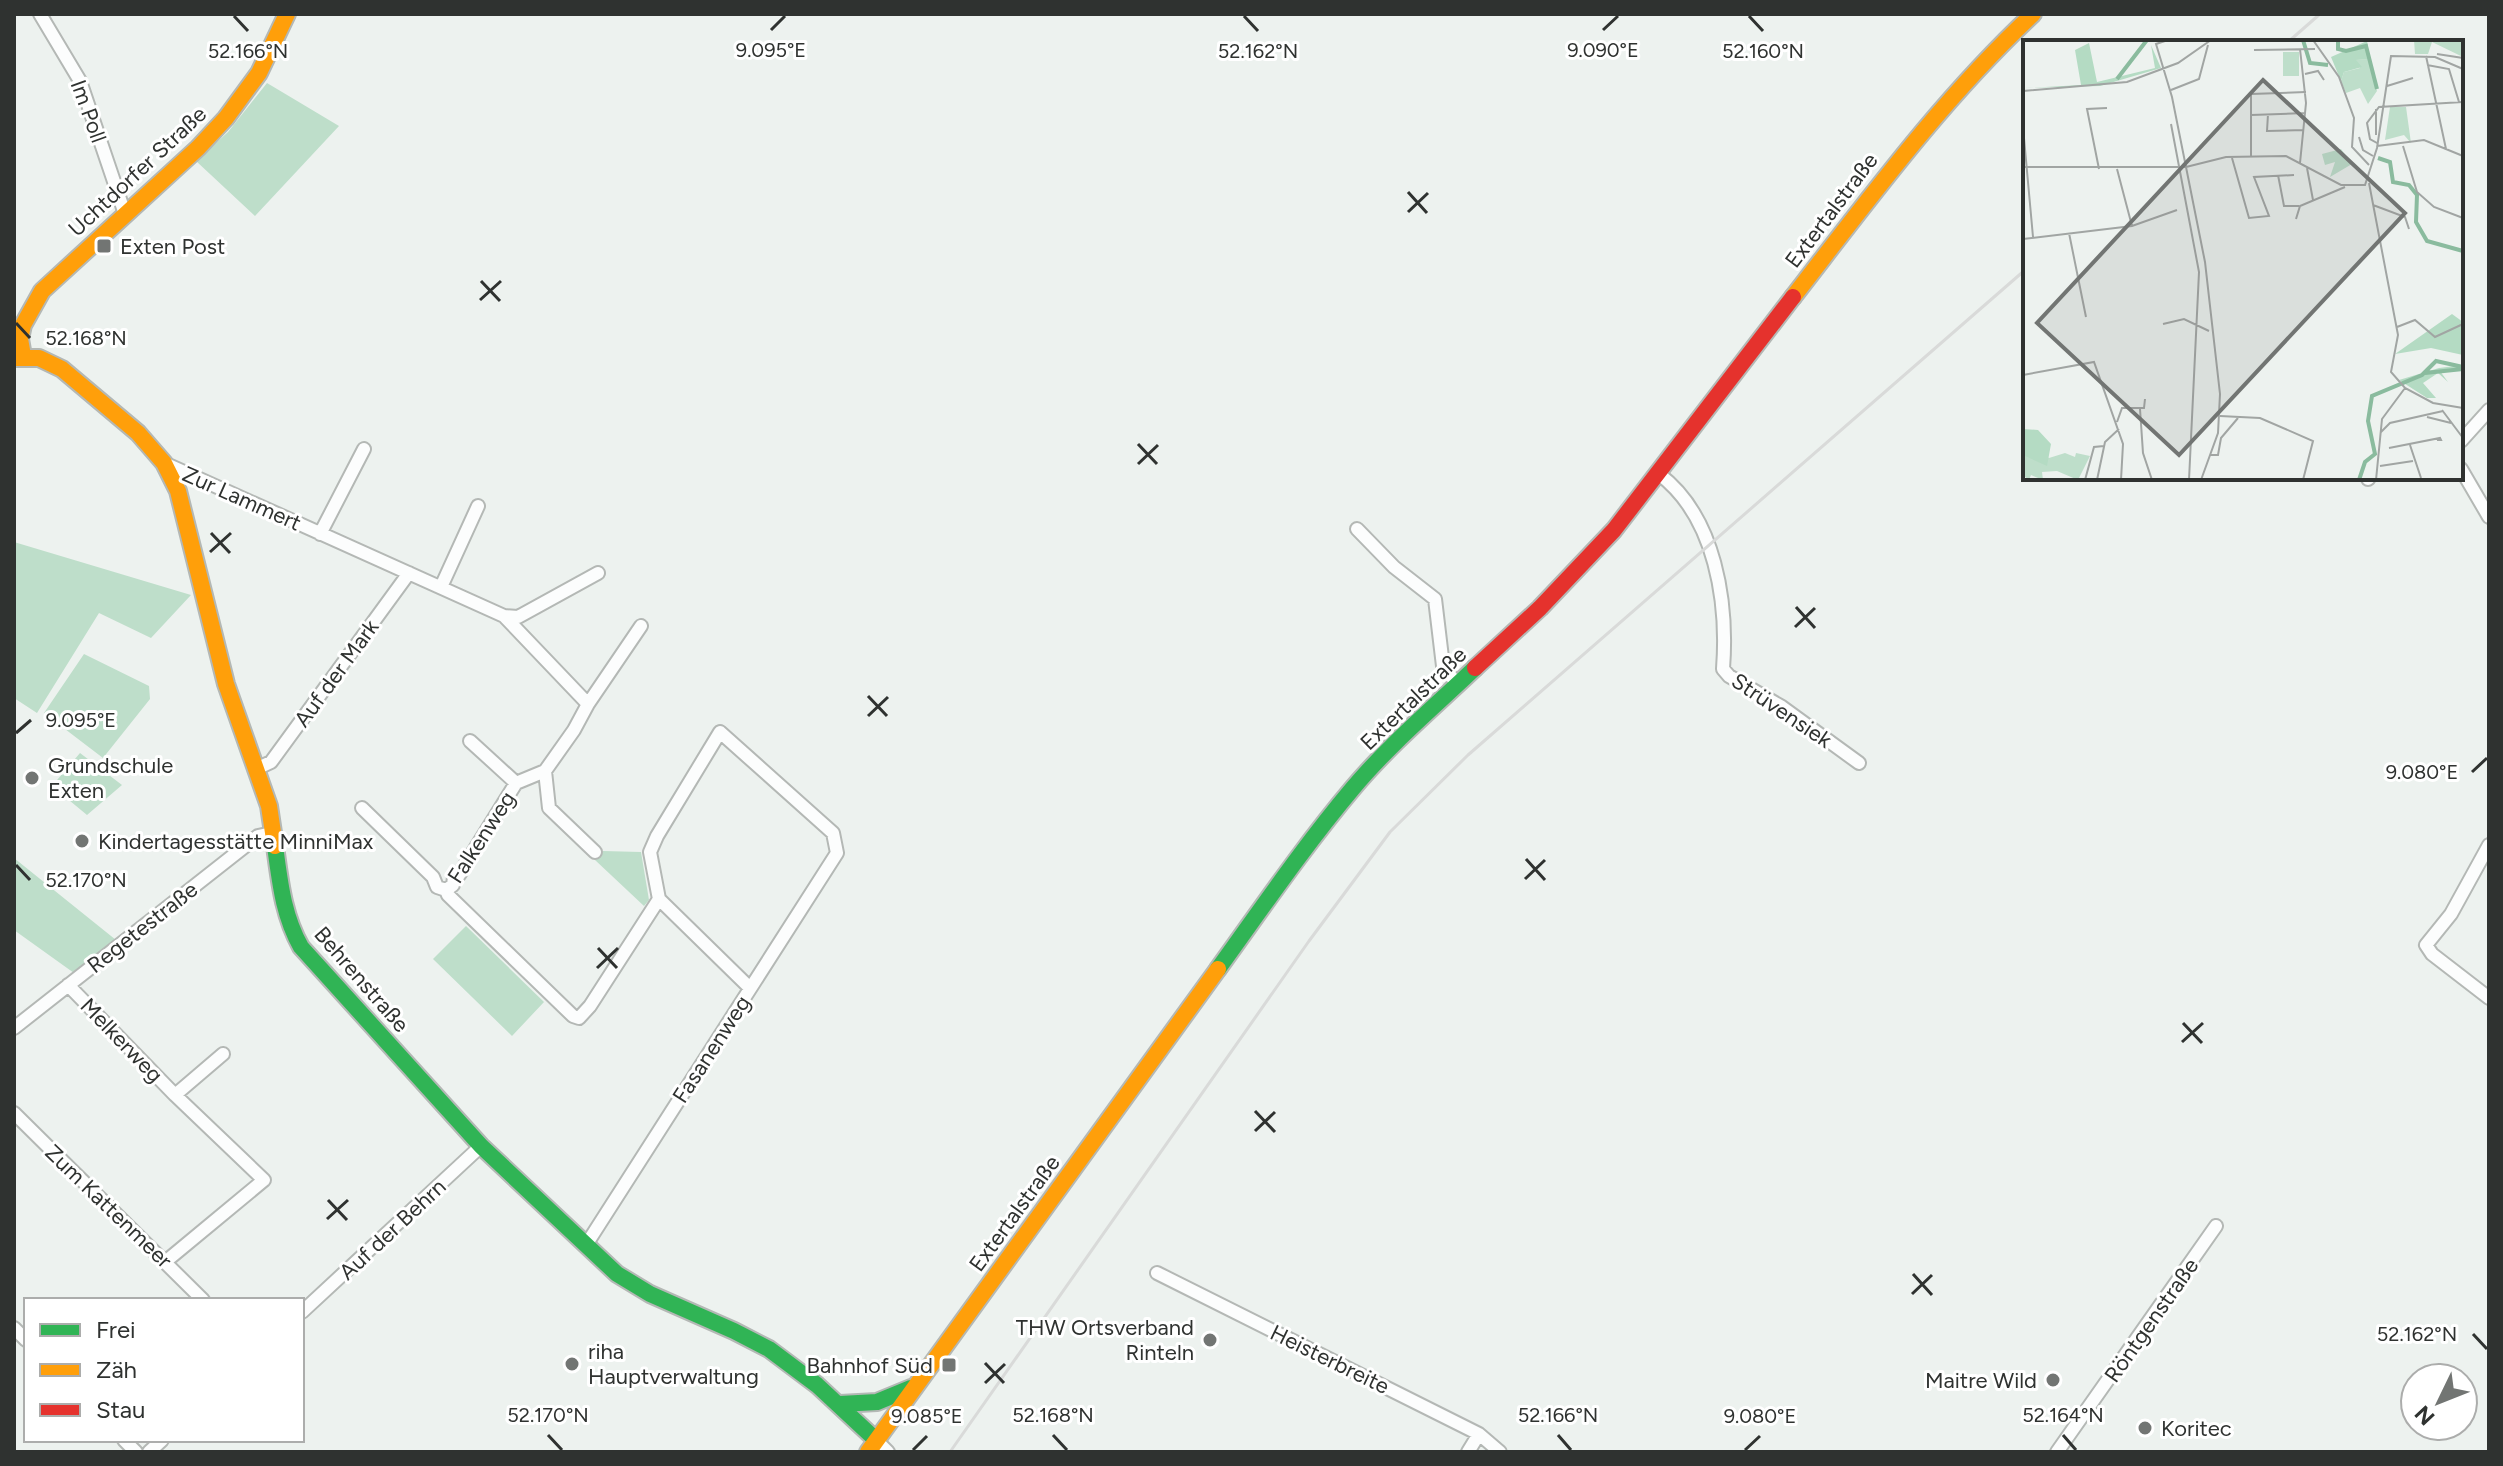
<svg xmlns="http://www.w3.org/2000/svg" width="2503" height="1466" font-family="Figtree,sans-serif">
<rect width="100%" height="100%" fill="#edf2ef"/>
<path fill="#bedeca" d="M267,83L339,126L255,216L196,161L228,132Z
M14,542L191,595L151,638L99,613L37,713L14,698Z
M84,654L149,686L150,699L103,758L44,713Z
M80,753L122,785L87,815L52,786Z
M603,851L641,852L649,900L644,906L595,860Z
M14,858L116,940L74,973L14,930Z
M466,926L544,1002L512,1036L433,959Z"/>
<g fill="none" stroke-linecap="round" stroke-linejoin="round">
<defs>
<path id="street" d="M40,14L80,81L125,214
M2461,441L2489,410
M164,463L504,616L518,617L598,573
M2461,469L2489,517
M1659,474C1716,517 1728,603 1723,669L1729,676L1782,707L1859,763
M2368,479L2369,478
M1357,529L1394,567L1435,599L1443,666L1457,684
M320,534L364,449
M441,587L478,506
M588,704L641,626
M470,741L516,783
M258,768L271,762L409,573
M545,771L549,808L595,852
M362,808L433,877L437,887L446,890L448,895L573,1016L579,1018L590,1006L659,899L650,852L657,836L720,732L833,833L837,853L586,1245
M2489,845L2451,914L2426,945L2432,954L2489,998
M446,890L453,885L454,877L459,875L516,783L545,771L574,730L588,704L504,616
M659,899L750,988
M68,985L175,1095L264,1180L165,1262
M14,1028L258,836L272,833
M175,1095L223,1054
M14,1113L203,1300
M1157,1273L1479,1434L1500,1452
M302,1312L481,1146
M14,1328L26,1340
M124,1440L136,1452
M876,1440L888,1452
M149,1452L162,1440
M1468,1452L1479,1434
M2057,1452L2216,1226"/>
<path id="fast" d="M275,846C280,882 283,915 301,947L481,1146L617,1274L650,1294L734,1331L769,1349L817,1385L876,1440
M1218,969C1262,908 1305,845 1353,788C1390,744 1434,707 1475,668
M840,1404L877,1402L911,1388"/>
<path id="slow" d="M1793,297C1869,199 1942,99 2033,14
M23,356L20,339L23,325L42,291L198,148L226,118L259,73L287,14
M14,358H39L62,369L138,433L164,463L178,491L226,684L269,806L275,846
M868,1452L1218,969"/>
<path id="jam" d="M1475,668L1540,608L1614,530L1793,297"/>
</defs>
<use href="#street" stroke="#b4b8b5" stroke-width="16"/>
<use href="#fast" stroke="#b4b8b5" stroke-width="20"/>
<use href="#slow" stroke="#b4b8b5" stroke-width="20"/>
<use href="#jam" stroke="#b4b8b5" stroke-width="20"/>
<use href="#street" stroke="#fcfdfd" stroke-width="12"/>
<use href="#fast" stroke="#30b455" stroke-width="16"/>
<use href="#slow" stroke="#ff9f0a" stroke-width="16"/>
<use href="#jam" stroke="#e5322d" stroke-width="16"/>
<path stroke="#d9dad9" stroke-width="3" d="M2288,42L2320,14
M950,1452L1309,941L1390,832L1468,755L2025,270"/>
</g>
<path fill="none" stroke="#2f3230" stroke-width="3" d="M234,16L248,31M1244,16L1258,31M1749,16L1763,31M771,30L785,16M1603,30L1618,16M1408,192L1427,213M1408,212L1428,193M481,281L500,301M480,300L501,281M16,323L30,338M1138,444L1157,464M1138,464L1158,445M211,533L230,553M210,552L231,533M1796,607L1815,628M1795,627L1815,608M868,696L887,716M868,716L888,697M16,733L31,720M2472,772L2487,758M1526,859L1545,880M16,865L30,880M1525,879L1545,860M598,948L617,968M597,968L618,948M2183,1023L2202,1043M2182,1042L2203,1023M1255,1111L1275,1132M1255,1131L1275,1112M328,1200L347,1220M327,1219L348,1200M1913,1274L1932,1295M1912,1294L1932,1275M2473,1334L2487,1349M985,1363L1004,1383M985,1383L1005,1364M548,1435L562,1450M1053,1435L1067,1450M1558,1435L1571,1450M2063,1435L2076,1450M913,1450L927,1436M1745,1450L1760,1436"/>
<g fill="#727573" stroke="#fff" stroke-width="3">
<rect x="96" y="238" width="16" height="16" rx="4"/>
<circle cx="32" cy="778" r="8"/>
<circle cx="82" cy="841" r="8"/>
<circle cx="1210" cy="1340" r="8"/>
<circle cx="572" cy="1364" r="8"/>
<rect x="941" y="1357" width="16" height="16" rx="4"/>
<circle cx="2053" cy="1380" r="8"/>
<circle cx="2145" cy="1428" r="8"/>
</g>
<g text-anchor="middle" stroke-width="6" stroke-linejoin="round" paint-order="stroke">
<g font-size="22" fill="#2f3230" stroke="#fff">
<text transform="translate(89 111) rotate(70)" y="8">Im Poll</text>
<text transform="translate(137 171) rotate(-43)" y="8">Uchtdorfer Straße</text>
<text transform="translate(1831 210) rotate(-53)" y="8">Extertalstraße</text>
<text transform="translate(242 498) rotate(24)" y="8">Zur Lammert</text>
<text transform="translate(336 673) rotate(-54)" y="8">Auf der Mark</text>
<text transform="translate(1413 698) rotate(-44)" y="8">Extertalstraße</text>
<text transform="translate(1782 710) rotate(34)" y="8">Strüvensiek</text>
<text transform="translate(481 837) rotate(-57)" y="8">Falkenweg</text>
<text transform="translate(142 927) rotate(-38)" y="8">Regetestraße</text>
<text transform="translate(362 979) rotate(49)" y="8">Behrenstraße</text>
<text transform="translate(122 1040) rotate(46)" y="8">Melkerweg</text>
<text transform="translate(711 1049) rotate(-57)" y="8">Fasanenweg</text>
<text transform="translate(109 1206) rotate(44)" y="8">Zum Kattenmeer</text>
<text transform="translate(1014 1213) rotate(-54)" y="8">Extertalstraße</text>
<text transform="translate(392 1229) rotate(-43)" y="8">Auf der Behrn</text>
<text transform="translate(2151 1320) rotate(-55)" y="8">Röntgenstraße</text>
<text transform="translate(1330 1359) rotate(26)" y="8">Heisterbreite</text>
</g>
<g font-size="22" fill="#2f3230" stroke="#fff" text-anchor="start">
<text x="120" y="254">Exten Post</text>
<text x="48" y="773">Grundschule<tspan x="48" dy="25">Exten</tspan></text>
<text x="98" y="849">Kindertagesstätte MinniMax</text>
<text x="1194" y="1335" text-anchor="end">THW Ortsverband<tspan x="1194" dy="25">Rinteln</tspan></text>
<text x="588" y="1359">riha<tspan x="588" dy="25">Hauptverwaltung</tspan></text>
<text x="933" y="1373" text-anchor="end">Bahnhof Süd</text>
<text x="2037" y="1388" text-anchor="end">Maitre Wild</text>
<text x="2161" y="1436">Koritec</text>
</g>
</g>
<g transform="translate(2023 40)">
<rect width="440" height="440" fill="#edf2ef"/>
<path d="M391,0H440V17L409,2L405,14H392ZM260,12H276V36H260ZM345,19L354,51L345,64L337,48L323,53L318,41L321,32L337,28L332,20ZM367,67H383L388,103L381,95L362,100ZM318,109L329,124L307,137L312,122L302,125L299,114ZM0,402L26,418L42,413L52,417L53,413L67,416L55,440L34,431L19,432L20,440L8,435L6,440L0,435Z" fill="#bedeca"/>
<path d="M344,1L347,19L333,20L339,27L321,32L318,41L308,17ZM66,3L74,42L132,28L128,5L138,28L77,46L2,48L58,45L52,10ZM429,274L440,282V315L408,308L372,314ZM416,328L432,326L440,331H417L425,342L415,333L400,343L413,358H404L376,340ZM0,389L15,390L28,404L24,426L0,415Z" fill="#b4dbc3"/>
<path fill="none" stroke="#8abb9e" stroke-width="4" d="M280,0L287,23L305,25M315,0V9L323,11L343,6L354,49M94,39L124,0M355,118L367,122L370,142L386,145L394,155L393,182L404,201L440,211M402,333L440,329M336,440L342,422L352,414L345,381L349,356L399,335L413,321L440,327"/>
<path fill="none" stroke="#a1a5a3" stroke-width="2" d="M145,0L133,4L149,57L182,222L197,354L195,393L178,440M290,0L316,37L331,78L329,107L346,125M277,9L283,63L277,123M231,10L292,9M414,14L440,18M403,16L423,109M404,25L426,29L436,62M282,34L295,31L301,40M364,46L390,38M148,50L176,39L185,5M0,51L104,42L155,23L188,0M0,66V0M353,69V95M245,74L244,91L281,90M228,75L282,73M148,84L176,232L166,440M0,87L10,197M336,97L340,110L350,116M354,103L347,99L344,83L356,67L440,62M354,106L401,100L440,116M380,106L394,152L411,167L440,178M228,116V54L283,52M209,118L226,178L246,176L231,137L271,135M0,127H163M163,127L203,117L263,116L318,145H342L354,108L368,16L412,17L440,29M284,128L290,160M76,129L64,69L84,68M94,129L109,186M255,135L261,166H276M346,143L375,295L368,332L382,348L410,363L440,368M350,165L382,177L386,189M273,179L277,166L322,147M46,193L63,277M0,199L109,186L154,170M140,284L161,279L186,291M374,287L392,280L412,297L440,284M0,335L71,322L100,404L98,440M117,369L120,413L129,440M419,370L440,398M197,376L237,378L290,401L280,440M404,377L428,383M94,382L99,368H121L122,359M358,392L367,383L420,371M387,405L398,438M366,408L417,398L418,400H414M188,415H195L198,398L215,378M357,426L390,421M62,440L71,407L81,406M74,440L82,402L96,389M353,440L359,379L382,348"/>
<path fill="#727573" fill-opacity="0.15" stroke="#727573" stroke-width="4" d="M240,40L382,173L156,415L14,283Z"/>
<rect width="440" height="440" fill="none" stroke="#2f3230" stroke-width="4"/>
</g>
<g font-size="20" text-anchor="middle" fill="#2f3230" stroke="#fff" stroke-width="6" stroke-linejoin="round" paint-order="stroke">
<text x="771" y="57">9.095°E</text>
<text x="1603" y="57">9.090°E</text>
<text x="248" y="58">52.166°N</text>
<text x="1258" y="58">52.162°N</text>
<text x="1763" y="58">52.160°N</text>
<text x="86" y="345">52.168°N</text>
<text x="81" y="727">9.095°E</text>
<text x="2422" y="779">9.080°E</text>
<text x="86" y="887">52.170°N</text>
<text x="2417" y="1341">52.162°N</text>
<text x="548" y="1422">52.170°N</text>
<text x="1053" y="1422">52.168°N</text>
<text x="1558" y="1422">52.166°N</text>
<text x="2063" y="1422">52.164°N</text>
<text x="927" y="1423">9.085°E</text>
<text x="1760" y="1423">9.080°E</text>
</g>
<rect width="2503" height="1466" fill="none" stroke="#2f3230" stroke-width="32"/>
<rect x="24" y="1298" width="280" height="144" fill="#ffffff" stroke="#acadac" stroke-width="2"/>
<rect x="40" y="1324" width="40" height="12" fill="#30b455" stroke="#acadac" stroke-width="2"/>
<text x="96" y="1338" font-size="24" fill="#2f3230">Frei</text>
<rect x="40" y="1364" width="40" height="12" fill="#ff9f0a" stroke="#acadac" stroke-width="2"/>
<text x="96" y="1378" font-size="24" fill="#2f3230">Zäh</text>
<rect x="40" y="1404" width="40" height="12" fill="#e5322d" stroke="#acadac" stroke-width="2"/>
<text x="96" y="1418" font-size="24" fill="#2f3230">Stau</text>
<g transform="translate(2439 1402) rotate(227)"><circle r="38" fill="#ffffff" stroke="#acadac" stroke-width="2"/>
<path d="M0-6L14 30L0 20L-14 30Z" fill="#727573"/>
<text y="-12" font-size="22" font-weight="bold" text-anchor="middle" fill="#2f3230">N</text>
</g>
</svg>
